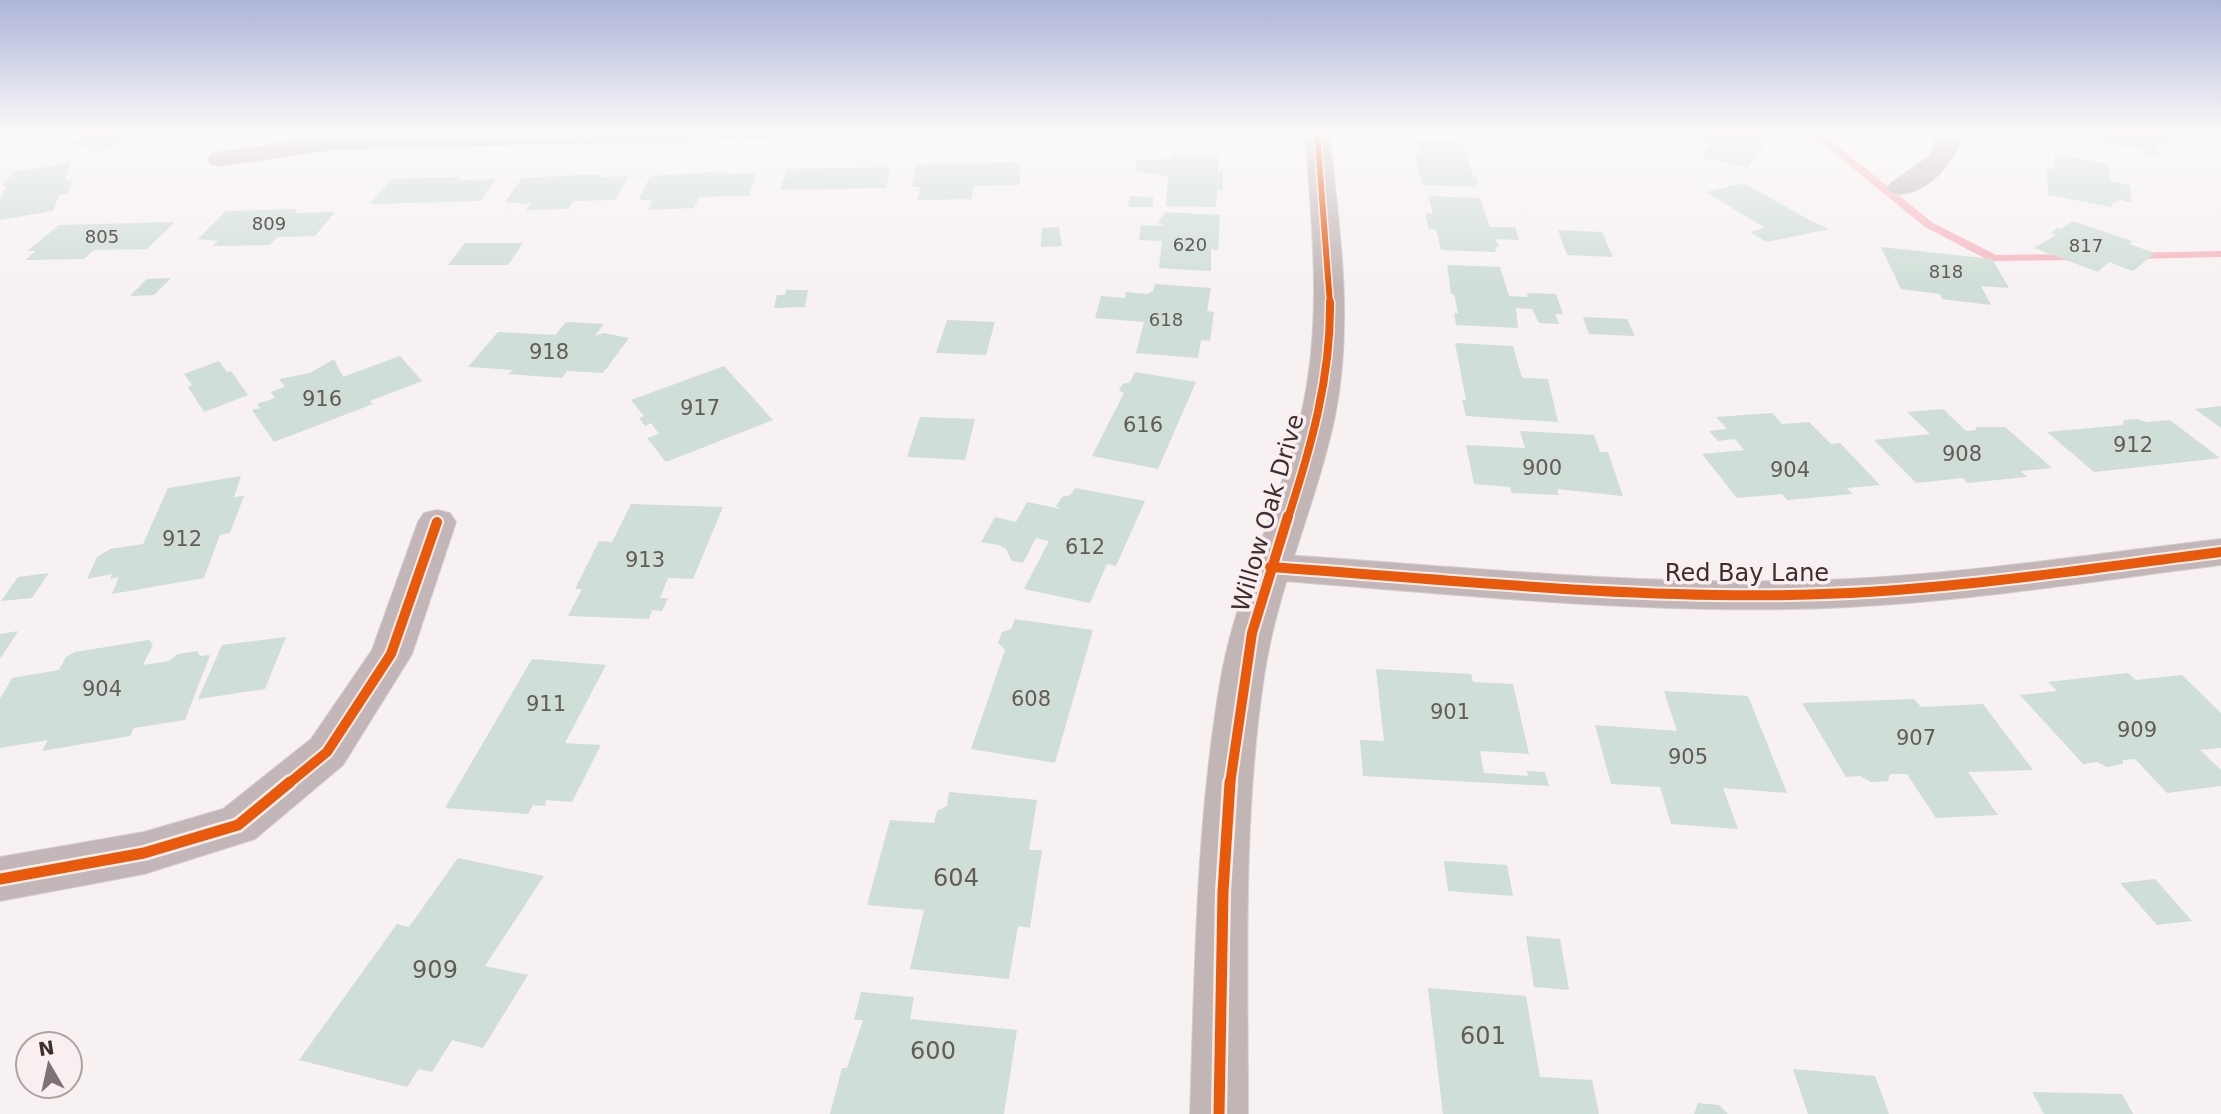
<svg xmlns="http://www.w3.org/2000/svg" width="2221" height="1114" font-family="'DejaVu Sans',sans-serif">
<rect width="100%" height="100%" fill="#f7f1f2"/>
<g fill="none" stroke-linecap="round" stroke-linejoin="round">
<path fill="#f6b7c0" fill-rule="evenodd" d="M1807,131H1819L1933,223L1996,255L2080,254L2086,257L2080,260L1990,261L1925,227Z
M2221,251V257L2130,259L2124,256L2130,253Z"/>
</g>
<path fill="#cfded6" d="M96,131H150V132L96,152L69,141Z
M1687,131L1714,133H1772L1748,168L1702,157L1711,144L1682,137Z
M2056,131H2146L2170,134L2176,143L2156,147L2162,158L2145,155L2141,148L2060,138Z
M1418,140L1463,142L1473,176L1479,178L1476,187L1422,185L1415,156H1422Z
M2055,154L2108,164L2110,181L2130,185L2132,203L2117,199V203H2112V207L2048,195L2047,168L2055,169Z
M1171,155L1219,157L1218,171H1223V190H1217L1216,207L1166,206L1168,177L1135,171L1136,160L1171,159Z
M1020,162V185L973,186L972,199L917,200L920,187H912L916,165Z
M71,163L65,180L73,179L68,194L59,195L53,211L0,220V199L6,186L2,185L13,172Z
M891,167L886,188L780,190L787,169Z
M728,171L727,174L757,173L749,196L699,197L694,208L648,210L652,201L639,199L650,176Z
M601,174L600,177L629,176L615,200L573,201L568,209L526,210L532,201L527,204L505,202L522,178Z
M461,177L458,180L496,179L481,201L370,204L391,179Z
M1744,183L1809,220L1829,229L1767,242L1750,232L1765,228L1706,192Z
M1130,196L1153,197V207H1128Z
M1428,196L1480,198L1490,227H1515L1519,240L1495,239L1499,246L1495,247L1496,252L1441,250L1436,229H1429L1425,213L1433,214Z
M298,209L294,213L335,212L315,236L277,237L270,245L213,246L218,241L198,239L226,211Z
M1165,212L1220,215L1218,250L1211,249V271L1159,268L1162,241L1139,240L1141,225L1164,226L1158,222Z
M2073,221L2132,241L2129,244L2155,253L2133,271L2109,262L2098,272L2034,248L2056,235L2051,233L2057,228L2061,229Z
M175,222L147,249L94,250L84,259L25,260L36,251H27L59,225Z
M1059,227L1062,246L1041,247L1042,228Z
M1558,230L1602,232L1613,257L1567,255Z
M465,243H523L508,265H448Z
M1881,247L1992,259L2009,288L1981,286L1991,305L1942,299L1940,294L1901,289Z
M1447,265L1500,267L1509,296L1528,297L1527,293L1556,294L1563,314H1555L1559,324L1539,323L1532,309L1516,308L1518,328L1456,325L1454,313H1458L1454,294H1451Z
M171,278L154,295L130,296L147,279Z
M1155,284L1211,288L1207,311L1214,312L1210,341L1201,340L1198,358L1136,353L1144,322L1095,318L1101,296L1125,298L1126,292L1147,294L1153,291Z
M786,290H808L805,307L774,308L777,295H785Z
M1583,317L1627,319L1635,336L1589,334Z
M947,320L995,322L986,355L936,353Z
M566,322L604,324L595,336L604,333L629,338L603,373L567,371L562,378L508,374L513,370L468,367L498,332L555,335Z
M1455,343L1513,346L1522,378L1548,379L1558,422L1466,416L1462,400H1466Z
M400,356L422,381L370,401L373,404L274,442L252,410L260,408L257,404L275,398L271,392L285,387L279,379L310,373L334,359L343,377Z
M219,361L227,372L231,371L248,395L204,412L188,387L192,385L184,374Z
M724,366L773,420L666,462L647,438L659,434L651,423L645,426L639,418L644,416L631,400Z
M1135,372L1196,382L1158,469L1092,456L1124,393L1119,390L1123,384L1130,382Z
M2221,406V428L2195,409Z
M1943,409L1966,431L1976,430V427H2005L2052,468L2021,471L2027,477L1967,483L1963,478L1916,483L1874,440L1930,434L1907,412Z
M1772,413L1782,424L1809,422L1831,444L1840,443L1880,485L1847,488L1853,494L1787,500L1782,494L1737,498L1702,454L1744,450L1735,439L1718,441L1709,431L1727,429L1716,417Z
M920,417L975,419L965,460L907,457Z
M2137,419L2147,422L2170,420L2220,458L2094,472L2047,432L2123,425L2124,420Z
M1520,431L1594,435L1600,452H1608L1623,496L1557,489L1559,495L1512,493L1510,487L1474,484L1466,445L1525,448Z
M241,476L234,497L244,496L230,533L220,535L204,578L112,594L119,577L110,579L112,574L87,579L97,557L110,549L143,544L168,488Z
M1075,488L1145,501L1116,566L1107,564L1090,603L1024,589L1049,541L1036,538L1023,563L1012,561L1006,549L999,545L981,542L995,517L1016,522L1027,502L1061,509L1056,506L1062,497L1070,495Z
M631,504L723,507L693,579L668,578L660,598H668L662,611L652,610L649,619L568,616L582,589H575L599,541L612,542Z
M49,573L32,598L1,601L18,577Z
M1015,619L1093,630L1055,763L971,749L1005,650L998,643L1002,632L1011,629Z
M18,631L0,659V634Z
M286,637L265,689L198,699L222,645Z
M149,640L153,645L143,665L169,661L178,654L197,651L200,656L210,655L185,720L134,728L130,736L42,751L48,740L0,748V699L12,678L59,670L66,657L75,652Z
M532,659L606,665L565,743L601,745L572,802L546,800L545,806L533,805L528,814L445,808Z
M1376,669L1471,674L1473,682L1513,684L1529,754L1480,751L1484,773L1528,776L1527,771L1545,772L1549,786L1363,776L1360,740L1384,741Z
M2128,673L2136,680L2182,675L2221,713V748L2200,750L2221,770V786L2167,793L2135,759L2123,760V764L2107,767L2097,762L2083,764L2020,695L2057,691L2048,682Z
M1664,691L1748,696L1787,793L1723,788L1738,829L1671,824L1660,787L1611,784L1595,725L1677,731Z
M1914,699L1921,707L1983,704L2033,770L1968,772L1998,815L1936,818L1907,774H1890L1888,781L1871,782L1860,776L1846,777L1802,703Z
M949,792L1037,800L1029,850H1042L1030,928L1018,926L1009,979L910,969L924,910L867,905L890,820L934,823L937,811L947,806Z
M458,858L544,876L485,966L528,975L483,1048L452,1040L432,1072L419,1069L407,1087L299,1060L397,924L409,927Z
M1444,861L1507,865L1513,896L1448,891Z
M2155,879L2192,921L2157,925L2120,883Z
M1526,936L1560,939L1569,990L1534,987Z
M1428,988L1526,996L1540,1077L1592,1080L1599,1114H1443Z
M861,992L914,997L910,1019L1017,1030L1004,1114H830L842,1068H847L863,1020H854Z
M1793,1069L1875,1076L1889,1114H1808Z
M2032,1092L2122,1094L2133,1114H2044Z
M1698,1103L1719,1105L1728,1114H1694Z"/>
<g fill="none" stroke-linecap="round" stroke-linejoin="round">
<defs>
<path id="street" d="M472,131H804L792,138L336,149L220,166L211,164L208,159L211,154L220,152L336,135Z
M1938,131H1962C1959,161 1922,201 1891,193L1887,188L1891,183L1931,155Z
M437,510L450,513L456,522L412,654L343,765L255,839L144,874L0,901V857L144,832L223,809L311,739L372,650L418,522L424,513Z
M2221,539V565C2077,583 1934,607 1789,609C1615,612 1443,593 1270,580L1256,576L1251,567L1256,558L1270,554C1443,565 1615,584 1789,581C1934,579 2077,556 2221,539Z"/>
<path id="secondary" d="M1305,131H1329C1339,226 1354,321 1335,416C1317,502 1279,583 1265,670C1242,817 1248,966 1248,1114H1190C1195,967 1196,818 1222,672C1239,584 1281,502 1301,415C1323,321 1312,227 1305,131Z"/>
</defs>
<use href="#street" stroke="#d5cfd0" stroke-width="2"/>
<use href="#secondary" stroke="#d5cfd0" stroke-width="2"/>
<use href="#street" fill="#c3b6b8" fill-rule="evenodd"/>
<use href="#secondary" fill="#c2b5b6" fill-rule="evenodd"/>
<defs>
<path id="cycleway-far3" d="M1317,131L1330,304"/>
<path id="cycleway-far2" d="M1288,518C1311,447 1331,377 1330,302"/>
<path id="cycleway-far1" d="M1270,567C1443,579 1615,598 1789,595C1934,593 2077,570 2221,552
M288,784L327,752L391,654L437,522
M1230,784L1252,633L1288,516"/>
<path id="cycleway" d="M0,879L144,853L238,825L290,782
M1219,1114L1223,892L1230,782"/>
</defs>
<use href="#cycleway-far3" stroke="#f9eff0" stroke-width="9"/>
<use href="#cycleway-far2" stroke="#f9eff0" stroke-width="11"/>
<use href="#cycleway-far1" stroke="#f9eff0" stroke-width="14"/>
<use href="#cycleway" stroke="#f9eff0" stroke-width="16"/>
<use href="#cycleway-far3" stroke="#e8590c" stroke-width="6"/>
<use href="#cycleway-far2" stroke="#e8590c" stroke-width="8"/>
<use href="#cycleway-far1" stroke="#e8590c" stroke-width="10"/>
<use href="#cycleway" stroke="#e8590c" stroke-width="11"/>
</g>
<linearGradient id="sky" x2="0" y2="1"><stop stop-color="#adb5d8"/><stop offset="0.46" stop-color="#fbf9f9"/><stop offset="1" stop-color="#fbf9f9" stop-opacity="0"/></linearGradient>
<rect width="2221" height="287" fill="url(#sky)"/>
<g text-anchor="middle" stroke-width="7" stroke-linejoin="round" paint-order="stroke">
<g font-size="18" fill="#635a5a">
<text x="269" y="230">809</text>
<text x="102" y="243">805</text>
<text x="1190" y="251">620</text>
<text x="2086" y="252">817</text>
<text x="1946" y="278">818</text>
<text x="1166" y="326">618</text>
</g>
<g font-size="21" fill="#635a5a">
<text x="549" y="359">918</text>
<text x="322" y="406">916</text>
<text x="700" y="415">917</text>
<text x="1143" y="432">616</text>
<text x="2133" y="452">912</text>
<text x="1962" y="461">908</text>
<text x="1542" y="475">900</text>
<text x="1790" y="477">904</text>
<text x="182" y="546">912</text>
<text x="1085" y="554">612</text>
<text x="645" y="567">913</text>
<text x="102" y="696">904</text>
<text x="1031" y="706">608</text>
<text x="546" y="711">911</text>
<text x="1450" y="719">901</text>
<text x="2137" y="737">909</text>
<text x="1916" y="745">907</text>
<text x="1688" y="764">905</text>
</g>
<g font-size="24" fill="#3f2e30" stroke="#f9eff0">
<text transform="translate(1268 513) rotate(-74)" y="8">Willow Oak Drive</text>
<text x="1747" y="581">Red Bay Lane</text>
</g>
<g font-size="24" fill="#635a5a">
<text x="956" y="886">604</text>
<text x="435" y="978">909</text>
<text x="1483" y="1044">601</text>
<text x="933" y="1059">600</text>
</g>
</g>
<g transform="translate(49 1065) rotate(351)"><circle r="33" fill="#f9eff0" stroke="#afa2a3" stroke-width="2"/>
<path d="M0-5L12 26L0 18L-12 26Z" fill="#7f7274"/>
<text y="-10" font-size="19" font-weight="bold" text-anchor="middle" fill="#3f2e30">N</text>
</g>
</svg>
